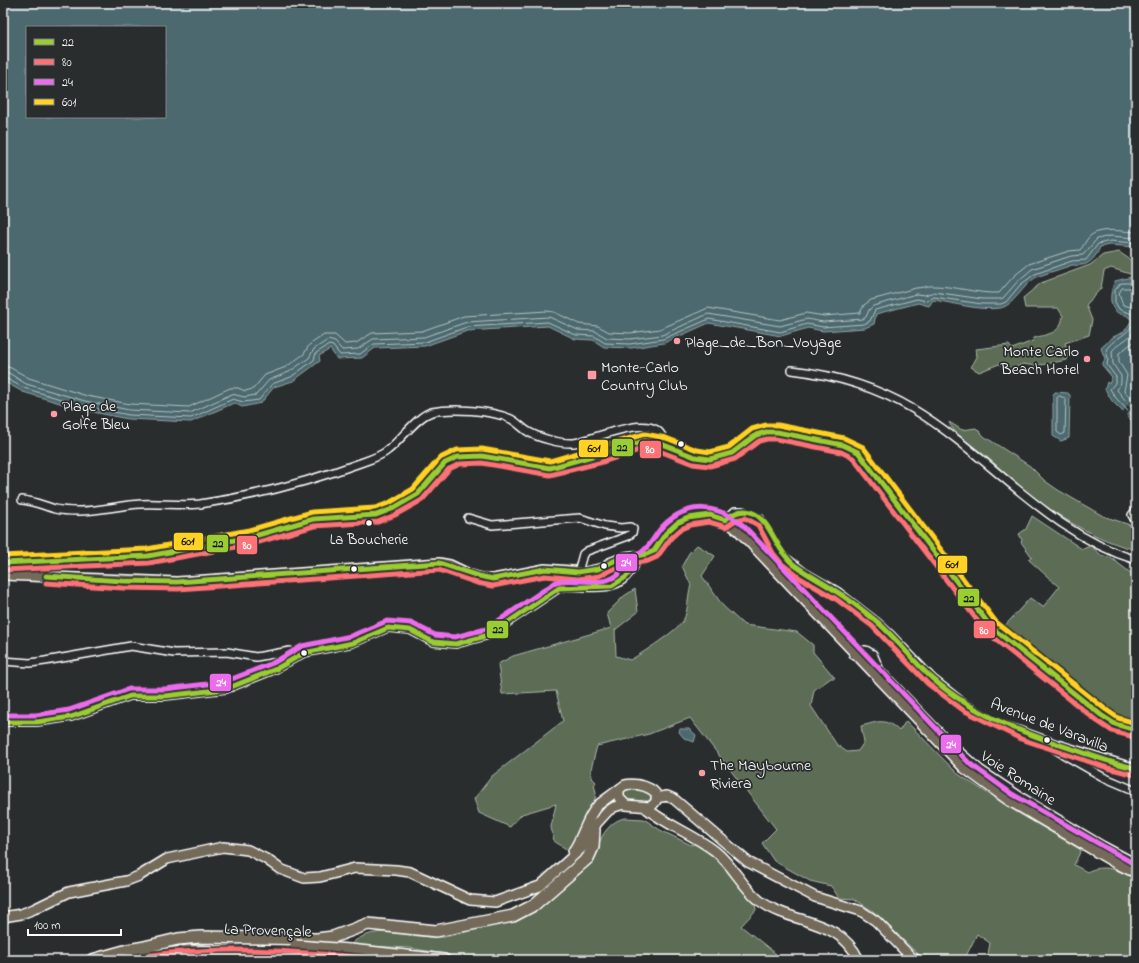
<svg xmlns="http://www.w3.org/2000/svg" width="1139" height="963" font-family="'Indie Flower',sans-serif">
<rect width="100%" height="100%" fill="#2a2d2e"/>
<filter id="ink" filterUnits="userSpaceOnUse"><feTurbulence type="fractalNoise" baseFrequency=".025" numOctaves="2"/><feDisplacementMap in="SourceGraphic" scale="8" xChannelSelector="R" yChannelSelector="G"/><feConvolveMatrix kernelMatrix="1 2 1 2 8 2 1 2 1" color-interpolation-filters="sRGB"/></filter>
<g filter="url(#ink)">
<path fill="#5c6c55" stroke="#aeb6aa" d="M1119,252L1132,261H1136V271L1130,274L1111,268L1104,271L1101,288L1086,305L1092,320L1089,335L1065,343L1069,355L1067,360L1035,366L1023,364L1010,370L999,364L979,372L971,367L977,357L976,349L1009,345L1012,349L1033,341L1034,338C1051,333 1060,334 1063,316L1058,308H1025L1023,298L1041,283L1090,265L1103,255Z
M949,422L962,430L976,428L985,437L1030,466L1045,481L1058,490L1103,516L1136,527V550C1096,540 1058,517 1026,491C1012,480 1000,468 987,457C976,448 953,434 949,422Z
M1032,516L1082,549L1091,546L1101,555L1111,558L1131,573L1136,574V722L1117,716L1104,708L1002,629L1030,598L1043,607L1059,587L1028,559L1032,557L1021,542L1022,540L1019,534L1026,529Z
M697,545L715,556L702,576L723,606L744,625L797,632L813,645V652L835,678H831L814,690L811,706L837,745L847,752L858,751L864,742L861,726C878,722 885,717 899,731L906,721L958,774L1010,808L1081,850L1074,865L1087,872C1104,863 1120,871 1136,878V960H987L990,943L977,934L965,958L929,957L918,954L873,911L854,899L839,898L831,886L810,881L774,861L762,843L776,829L690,718L649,734L597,746L591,769V777L596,782L594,785L596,792L595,799L569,851L554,841L551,827L556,804L522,814L510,827L479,813L474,799L492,776L563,721L556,691L502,694L498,664L513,656L611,628L607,613L624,596L635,589L638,612L615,630L616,656L630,660C640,655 679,629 683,621C689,610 687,597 691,585L682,566L689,553Z
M629,789L647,791L651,795L650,800L646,802L627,800L623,795L625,790Z
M625,818L644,819L660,830L691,845L697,843L751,884L756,910L741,926L776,954L780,960H505L492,956H472L471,959L410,948L350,945C376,920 413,940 444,937C451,936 458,933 465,932C483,928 501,924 519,918L598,847C601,834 612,820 625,818Z"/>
<path fill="#4b696e" stroke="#93a5a8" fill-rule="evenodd" d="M3,3H1136V247L1109,245L1100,247C1097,255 1090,265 1081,265C1078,266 1075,265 1072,265C1064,268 1044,274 1037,277C1023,284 1014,306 1000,308C979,311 955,303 933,300L929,306L918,303L876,314L874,324L865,328L823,331L808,328L781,336L709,323L664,343L631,348L604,347L593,340L575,339L548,326L467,331L425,346L375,348L362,358L337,359L330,349L319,356L320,361L293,381L274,387L261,403L242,407L234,403L191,422L128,419L83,410L23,392L3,381ZM27,27H165V117H27Z
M1132,277L1136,279V425L1112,401L1105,389L1107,382L1109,384L1112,377L1102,365L1105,359L1101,348L1113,337L1124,332L1132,320L1126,315C1107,314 1109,293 1115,281Z
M1055,392L1068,393L1070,395L1069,438L1061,441L1053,436V395Z
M680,729H689L696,735L694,742L684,738L679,732Z"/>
<path fill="#2a2d2e" d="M1136,391V401L1125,418L1122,414Z"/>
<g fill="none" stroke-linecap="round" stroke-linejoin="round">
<path stroke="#b7c3c5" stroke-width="1" d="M1136,283H1121L1115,290V302L1119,309C1125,313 1134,311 1135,320C1127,338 1115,336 1106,350L1108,359L1107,365L1116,377V382L1110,389L1116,398L1136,420
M1136,288H1122L1119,293L1123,305L1131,307L1136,311
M1136,329C1129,340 1119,342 1112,351L1113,364L1121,376V383L1117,390L1136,413
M1136,340L1119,353V362L1127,375L1124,391L1136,404
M3,366L11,368L29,378L87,396L130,404L189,407L230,388H238L245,391L253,389L265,375L286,367L304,354L309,345L324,335H335L345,344L356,343L372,333L422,331L464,316L547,311L554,312L579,324L598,326L609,332L630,333L660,329L708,308L780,320L806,313L824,316L860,313L864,305L871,300L916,288C923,288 928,285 934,286C956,286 977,294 999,293L1014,276L1029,264L1069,251L1080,250C1084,246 1085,241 1089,237C1100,226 1122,232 1136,232
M3,372L9,373L26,384L85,401L129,410L190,413L232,394L244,397L256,395L269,380L289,372L309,358L314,349L328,340L335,342L342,350L358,349L373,339L424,337L467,322L549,317L578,330L595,331L607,338L630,339L662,335L708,314L780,326L807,319L823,322L863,319L866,317L869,310L873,306L916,294L925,295L934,292L982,299H1000L1003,298L1018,281L1032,269L1071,256L1083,255L1097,239L1110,236L1136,238
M3,377L24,388L84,406L129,415L191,418L233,399L243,402L259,400L272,384L291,377L314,360L316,353L329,345L333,346L340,355L360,354L374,344L425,342L467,327L548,322L576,335L594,336L605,343L630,344L663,339L709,319L780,332L807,324L823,327L864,324L870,321L875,310L917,299L927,301L934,297L982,304H1001L1006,302L1020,285L1035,274L1072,261L1086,260L1098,244L1110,241L1136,243
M1060,396L1066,399L1065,433L1061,435L1057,432V398Z"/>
<defs>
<path id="minor" d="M792,370C834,375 876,387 913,409C990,455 1047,533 1136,560
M22,500C34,501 44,506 55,509C63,511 72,511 79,511C100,511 121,505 141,504C161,503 181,506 200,504C255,496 311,481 363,462C372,459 381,456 388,450C400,441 418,415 432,412C452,408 492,410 511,419C517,422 521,427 527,431C538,438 561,444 574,443C594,440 663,406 664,445
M1136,510L1132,515L1136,522
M468,518L492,525L580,518L605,526L621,528L630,527L633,529L632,533L628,536L587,551L583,554L578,572
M725,520L735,511H743L760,518L781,554L804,572L837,591L877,622L891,635L933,679L965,704L996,722L1054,743L1136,768
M853,654L860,650H866L873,654L880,670L951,744L981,770L1020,796L1102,845L1136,863
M3,661L30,663L45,661L131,646L174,653L227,652L256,657L290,651L298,656
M3,722H37L71,717L130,696H165L226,689L276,669L304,653L353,643L388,628L410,630L433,642L456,644L489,635L559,588C579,583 610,595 626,577C629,574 632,569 635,565V562
M1054,743V749L1103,777L1136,791"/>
<path id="major" d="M3,563L148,556L251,537L313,519L376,515L392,509L418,494L445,463L458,457L482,456L550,468L597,456L631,444L645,441L664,445L695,457L710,459L732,453L756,435L766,432H777L843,445L858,452L991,627L1101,715L1115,724L1136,730
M609,563L625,557L641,555
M3,575L177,582L439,563L450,565L471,575L485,579H493L545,569L585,572L646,559L650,557L666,533L677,523L688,518L698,515L717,517L725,520L739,531L964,768L1008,800L1117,864L1136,873
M656,798L667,796L674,799L748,862L815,897L861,911L876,921L911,957L917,960
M646,808C668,826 693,834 715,851C733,865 742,887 760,901C793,925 840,918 859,960
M573,851C583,837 586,818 598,805C601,803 623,786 625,785C638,781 671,792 650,807L626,805L619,798V791
M3,917L21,914L34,909L69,892L126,881L139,876L167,859L223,847L248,850L266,859L280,869L304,878L320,877L355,868L396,870L410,872L470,900L495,902L540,886L583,847L597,823L608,811L614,807L624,804"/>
<path id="highway" d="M144,947L178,939L200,937L317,939L333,937L368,924L436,931L513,916L534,905L588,858L593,847L594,830
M350,950L444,960
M179,958L206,960
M92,960L128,950L151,946
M124,960L189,951L293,955"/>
</defs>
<use href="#minor" stroke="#fff" stroke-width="10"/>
<use href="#major" stroke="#fff" stroke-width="12"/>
<use href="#highway" stroke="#fff" stroke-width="14"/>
<use href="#minor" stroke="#2a2d2e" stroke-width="7"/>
<use href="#major" stroke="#736b5a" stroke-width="9"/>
<use href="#highway" stroke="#736b5a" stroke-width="11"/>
<defs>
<path id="highway-bridge" d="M296,946L350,950
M293,955L349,959"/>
</defs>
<use href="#highway-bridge" stroke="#fff" stroke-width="14" stroke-linecap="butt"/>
<use href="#highway-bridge" stroke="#736b5a" stroke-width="11"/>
<defs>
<path id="bus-1" d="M3,563L148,556L251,537L313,519L376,515L392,509L418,494L445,463L458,457L482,456L550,468L645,441L664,445L695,457L710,459L732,453L756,435L766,432H777L843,445L858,452L991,627L1101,715L1115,724L1136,730
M46,576L123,581L177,582L439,563L479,576L493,579L545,569L578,572L598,569L618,559L647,554L654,551L666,533L677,523L688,518L710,515L725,520C734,512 744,508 755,514C772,524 776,550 793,564C806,574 821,581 834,590C849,599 862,610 875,620C897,638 912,661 933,679C975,716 1028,735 1081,752C1099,758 1117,765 1136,768
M3,722H37L71,717L130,696H165L226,689L276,669L304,653L353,643L388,628L410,630L433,642L456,644L489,635L559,588L612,586L626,577L635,565L633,560L625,557"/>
<path id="bus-2" d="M3,570L149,563L252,544L314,526L378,522L395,515L422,500L449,469L460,464L482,463L550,475L599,463L645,448L662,452L693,464L710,466L735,459L759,441L767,439H776L841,452L853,458L986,632L1097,721L1112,731L1134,737
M46,583L123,588L178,589L439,570L477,583L493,586L545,576L578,579L599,576L620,566L648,561L657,557L671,538L681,529L690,525L709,522L726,527L736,520L745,518L758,525L773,553L782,564L800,578L836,599L872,626L928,684L963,710L1021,739L1108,768L1135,775
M120,960C207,943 300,951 387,960"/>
<path id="bus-3" d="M3,715H36L69,710L129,689H165L224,682L273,663L302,646L351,636L387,621L411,623L435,635L455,637L486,629L556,582C575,577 600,587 616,576C625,570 625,561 630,557C635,553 642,553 646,548C653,542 656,533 663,526C688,501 718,504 744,526L969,763L1012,794L1136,865"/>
<path id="bus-4" d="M3,556L147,549L249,530L312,512L375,508L389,503L413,489L440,458L457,450L482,449L550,461L645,434L666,438L697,450L710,452L729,447L752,429L766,425H778L844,438L863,447L996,622L1105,709L1118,718L1136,723"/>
</defs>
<use href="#bus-1" stroke="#2a2d2e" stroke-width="8"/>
<use href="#bus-2" stroke="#2a2d2e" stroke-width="8"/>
<use href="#bus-3" stroke="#2a2d2e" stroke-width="8"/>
<use href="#bus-4" stroke="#2a2d2e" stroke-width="8"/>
<use href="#bus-1" stroke="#9acd32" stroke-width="5"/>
<use href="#bus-2" stroke="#fc7276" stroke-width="5"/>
<use href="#bus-3" stroke="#ec6dec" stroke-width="5"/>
<use href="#bus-4" stroke="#ffd224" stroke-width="5"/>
</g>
</g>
<g fill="#ff9aa2" stroke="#2a2d2e" stroke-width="1.5">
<circle cx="677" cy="341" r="4"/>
<circle cx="1087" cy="359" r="4"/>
<rect x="587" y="370" width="10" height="10" rx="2"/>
<circle cx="54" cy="414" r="4"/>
<circle cx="702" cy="773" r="4"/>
</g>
<g fill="#fff" stroke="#2a2d2e" stroke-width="1.5">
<circle cx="681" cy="444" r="3.5"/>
<circle cx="369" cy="523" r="3.5"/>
<circle cx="604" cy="566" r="3.5"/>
<circle cx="354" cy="569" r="3.5"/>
<circle cx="304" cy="653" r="3.5"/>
<circle cx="1047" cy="740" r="3.5"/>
</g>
<g text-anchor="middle" stroke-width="3.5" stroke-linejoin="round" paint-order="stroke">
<g font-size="15" fill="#fff" stroke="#2a2d2e">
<text x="369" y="544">La Boucherie</text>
</g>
<g font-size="16" fill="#fff" stroke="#2a2d2e" text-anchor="start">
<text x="685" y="347">Plage_de_Bon_Voyage</text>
<text x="1079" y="356" text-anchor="end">Monte Carlo<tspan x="1079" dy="18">Beach Hotel</tspan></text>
<text x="601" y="372">Monte-Carlo<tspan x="601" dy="18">Country Club</tspan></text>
<text x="62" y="411">Plage de<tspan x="62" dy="18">Golfe Bleu</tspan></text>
<text x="710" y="770">The Maybourne<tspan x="710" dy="18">Riviera</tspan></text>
</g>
<g font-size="16" fill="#fff" stroke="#2a2d2e">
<text transform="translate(1050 724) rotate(21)" y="6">Avenue de Varavilla</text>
<text transform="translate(1019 777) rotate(33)" y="6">Voie Romaine</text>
<text transform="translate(268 929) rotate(2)" y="6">La Provençale</text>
</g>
</g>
<g stroke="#2a2d2e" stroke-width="1.5">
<rect x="611" y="438" width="23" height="19" rx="4" fill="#9acd32"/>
<rect x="578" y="439" width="31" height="19" rx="4" fill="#ffd224"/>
<rect x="639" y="440" width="23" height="19" rx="4" fill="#fc7276"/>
<rect x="173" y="532" width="31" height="19" rx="4" fill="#ffd224"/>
<rect x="206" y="534" width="23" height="19" rx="4" fill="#9acd32"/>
<rect x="236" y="535" width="22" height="20" rx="4" fill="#fc7276"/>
<rect x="615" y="553" width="23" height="19" rx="4" fill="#ec6dec"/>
<rect x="937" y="555" width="31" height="19" rx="4" fill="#ffd224"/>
<rect x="957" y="588" width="23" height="19" rx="4" fill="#9acd32"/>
<rect x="486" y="620" width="23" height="19" rx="4" fill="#9acd32"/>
<rect x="973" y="620" width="23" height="19" rx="4" fill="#fc7276"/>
<rect x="209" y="673" width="23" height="19" rx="4" fill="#ec6dec"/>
<rect x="940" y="734" width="22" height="20" rx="4" fill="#ec6dec"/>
</g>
<g font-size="11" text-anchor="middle" font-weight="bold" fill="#fff">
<text x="650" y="453">80</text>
<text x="247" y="549">80</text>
<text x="626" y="566">24</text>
<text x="984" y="634">80</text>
<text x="221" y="686">24</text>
<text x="951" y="748">24</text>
</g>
<g font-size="11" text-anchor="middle" font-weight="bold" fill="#111">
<text x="622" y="451">22</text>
<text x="594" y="452">601</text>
<text x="188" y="545">601</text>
<text x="218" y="547">22</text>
<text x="952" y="568">601</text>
<text x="969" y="602">22</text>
<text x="498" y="633">22</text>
</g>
<rect width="1139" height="963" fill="none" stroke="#2a2d2e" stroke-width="16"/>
<rect x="8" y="8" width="1123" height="947" fill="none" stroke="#fff" stroke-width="1.5" filter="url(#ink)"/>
<rect x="26" y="26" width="140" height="92" fill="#2a2d2e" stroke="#7f8182"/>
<rect x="34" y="39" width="20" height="6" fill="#9acd32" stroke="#7f8182"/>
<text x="62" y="46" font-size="12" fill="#ffffff">22</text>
<rect x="34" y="59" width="20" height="6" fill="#fc7276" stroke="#7f8182"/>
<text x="62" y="66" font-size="12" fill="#ffffff">80</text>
<rect x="34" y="79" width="20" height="6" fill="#ec6dec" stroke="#7f8182"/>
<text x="62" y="86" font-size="12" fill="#ffffff">24</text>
<rect x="34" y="99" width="20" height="6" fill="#ffd224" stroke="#7f8182"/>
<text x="62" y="106" font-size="12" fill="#ffffff">601</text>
<path d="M28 929v6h93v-6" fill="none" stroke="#ffffff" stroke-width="2"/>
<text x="34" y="929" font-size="12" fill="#ffffff" stroke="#2a2d2e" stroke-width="3" paint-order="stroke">100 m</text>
</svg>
